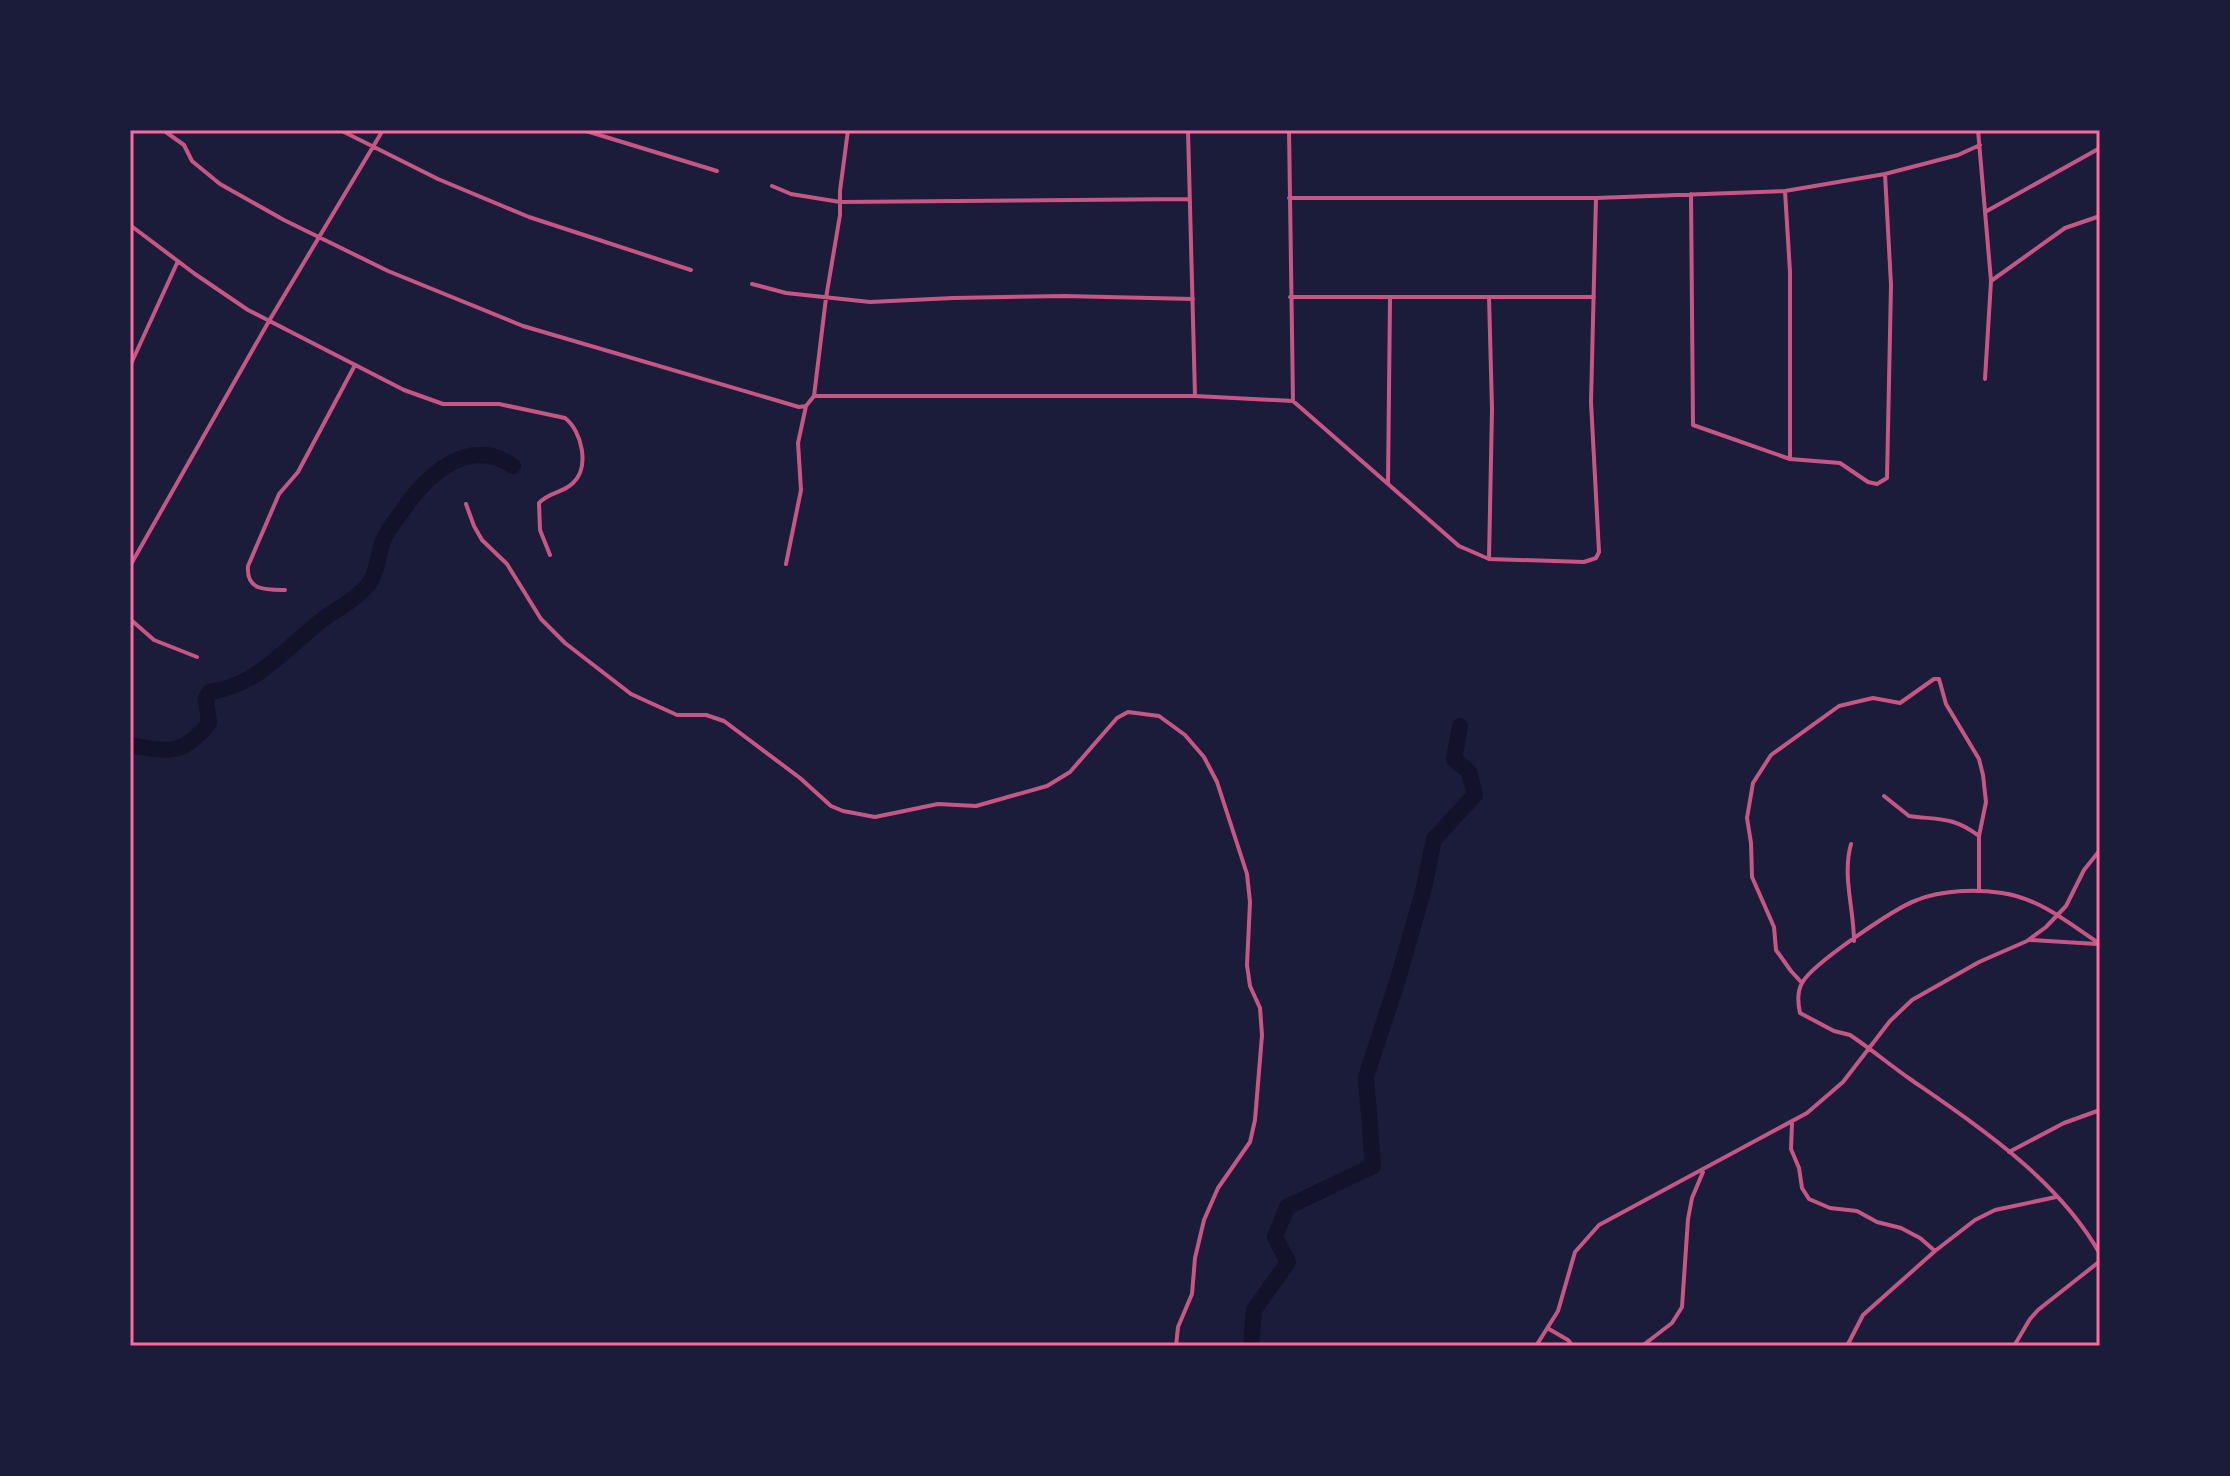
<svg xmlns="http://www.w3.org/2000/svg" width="2230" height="1476" font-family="Karla,sans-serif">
<rect width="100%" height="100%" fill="#1b1b3a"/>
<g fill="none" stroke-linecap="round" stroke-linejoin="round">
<path stroke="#12122b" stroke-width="16" d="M130,745C168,752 183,756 209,723L206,698L210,692C258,685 286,648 322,620C338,608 358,599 370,582C378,570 378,554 383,541C387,530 396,520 403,510C427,475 469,435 513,466
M1251,1346L1254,1310L1288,1262L1275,1237L1287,1207L1373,1166L1366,1077L1398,979L1424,888L1434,839L1475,795L1469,772L1454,759L1460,726"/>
<path stroke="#c65784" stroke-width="4" d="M163,130L184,145L192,161L220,184L284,220L388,271L523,326L799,407L806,406L814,396L826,298L840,215V191L848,130
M340,130L438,179L529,217L691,270
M583,130L717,171
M1188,130L1195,396
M1289,130L1293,401
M1978,130L1991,281L1985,379
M772,186L791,194L840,202L1189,199
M1785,191L1790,272V459
M1691,194L1693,425L1790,459L1840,463L1868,482L1877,484L1887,478L1891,285L1885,174
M1289,198H1596L1785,191L1885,174L1958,155L1980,145
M1985,212L2100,148
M130,225L195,274L248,310L404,390L443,404H499L565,418C582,431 590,467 573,483C563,493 549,492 539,503L540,530L550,555
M1991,281L2065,228L2100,216
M752,284L786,293L870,302L953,298L1064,296L1193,299
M1489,297H1594
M130,366L178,261
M814,396H1195L1293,401L1459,546L1489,559L1492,409L1489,297H1290
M1388,483L1390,299
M466,504L474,526L482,540L507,564L541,619L565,643L631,694L677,715H706L724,721L800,778L831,806L843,811L875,817L938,804L976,806L1047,786L1070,772L1117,718L1128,712L1159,716L1185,735L1204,757L1217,782L1247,874L1250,902L1247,965L1250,986L1260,1008L1262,1035L1255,1120L1250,1142L1218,1188L1204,1220L1195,1258L1192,1294L1178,1327L1176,1346
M1489,559L1584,562L1596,558L1599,552L1591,402L1596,198
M786,564L801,490L798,443L806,406
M130,566L269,321L383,130
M285,590C266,590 246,591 248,566L279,494L298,472L355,365
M130,619L154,640L197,657
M1884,796L1909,816C1938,820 1953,816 1979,836
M1851,844C1842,876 1854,909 1854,941
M2030,940L2097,944
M2100,944C2070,924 2039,898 2002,893C1975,889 1942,890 1917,900C1895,908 1812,964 1802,983C1797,992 1798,1004 1800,1013L1834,1031L1850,1035C1871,1049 1890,1065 1910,1079C1979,1127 2058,1179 2100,1254
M1802,983L1791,971L1776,950L1774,927L1752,877L1751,843L1747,818L1753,783L1771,755L1839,706L1873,698L1900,703L1934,679H1939L1946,704L1979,759L1983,775L1986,802L1979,836V890
M1792,1123L1791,1149L1799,1168L1802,1188L1809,1199L1830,1208L1857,1211L1877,1222L1901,1228L1920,1238L1935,1251
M2009,1152L2064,1123L2100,1110
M1549,1329L1568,1340L1573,1346
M1536,1346L1558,1311L1575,1252L1599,1225L1807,1113L1843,1082L1890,1021L1912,1000L1979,962L2027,941L2046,927L2066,906L2084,870L2100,850
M1642,1346L1672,1323L1682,1307L1688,1219L1692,1198L1703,1172
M1847,1346L1863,1315L1935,1251L1975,1220L1995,1210L2056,1197
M2014,1346L2030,1319L2038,1310L2100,1261"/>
</g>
<rect width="2230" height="1476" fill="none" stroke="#1b1b3a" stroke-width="264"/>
<rect x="132" y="132" width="1966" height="1212" fill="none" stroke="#ff6b9d" stroke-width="3"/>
</svg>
